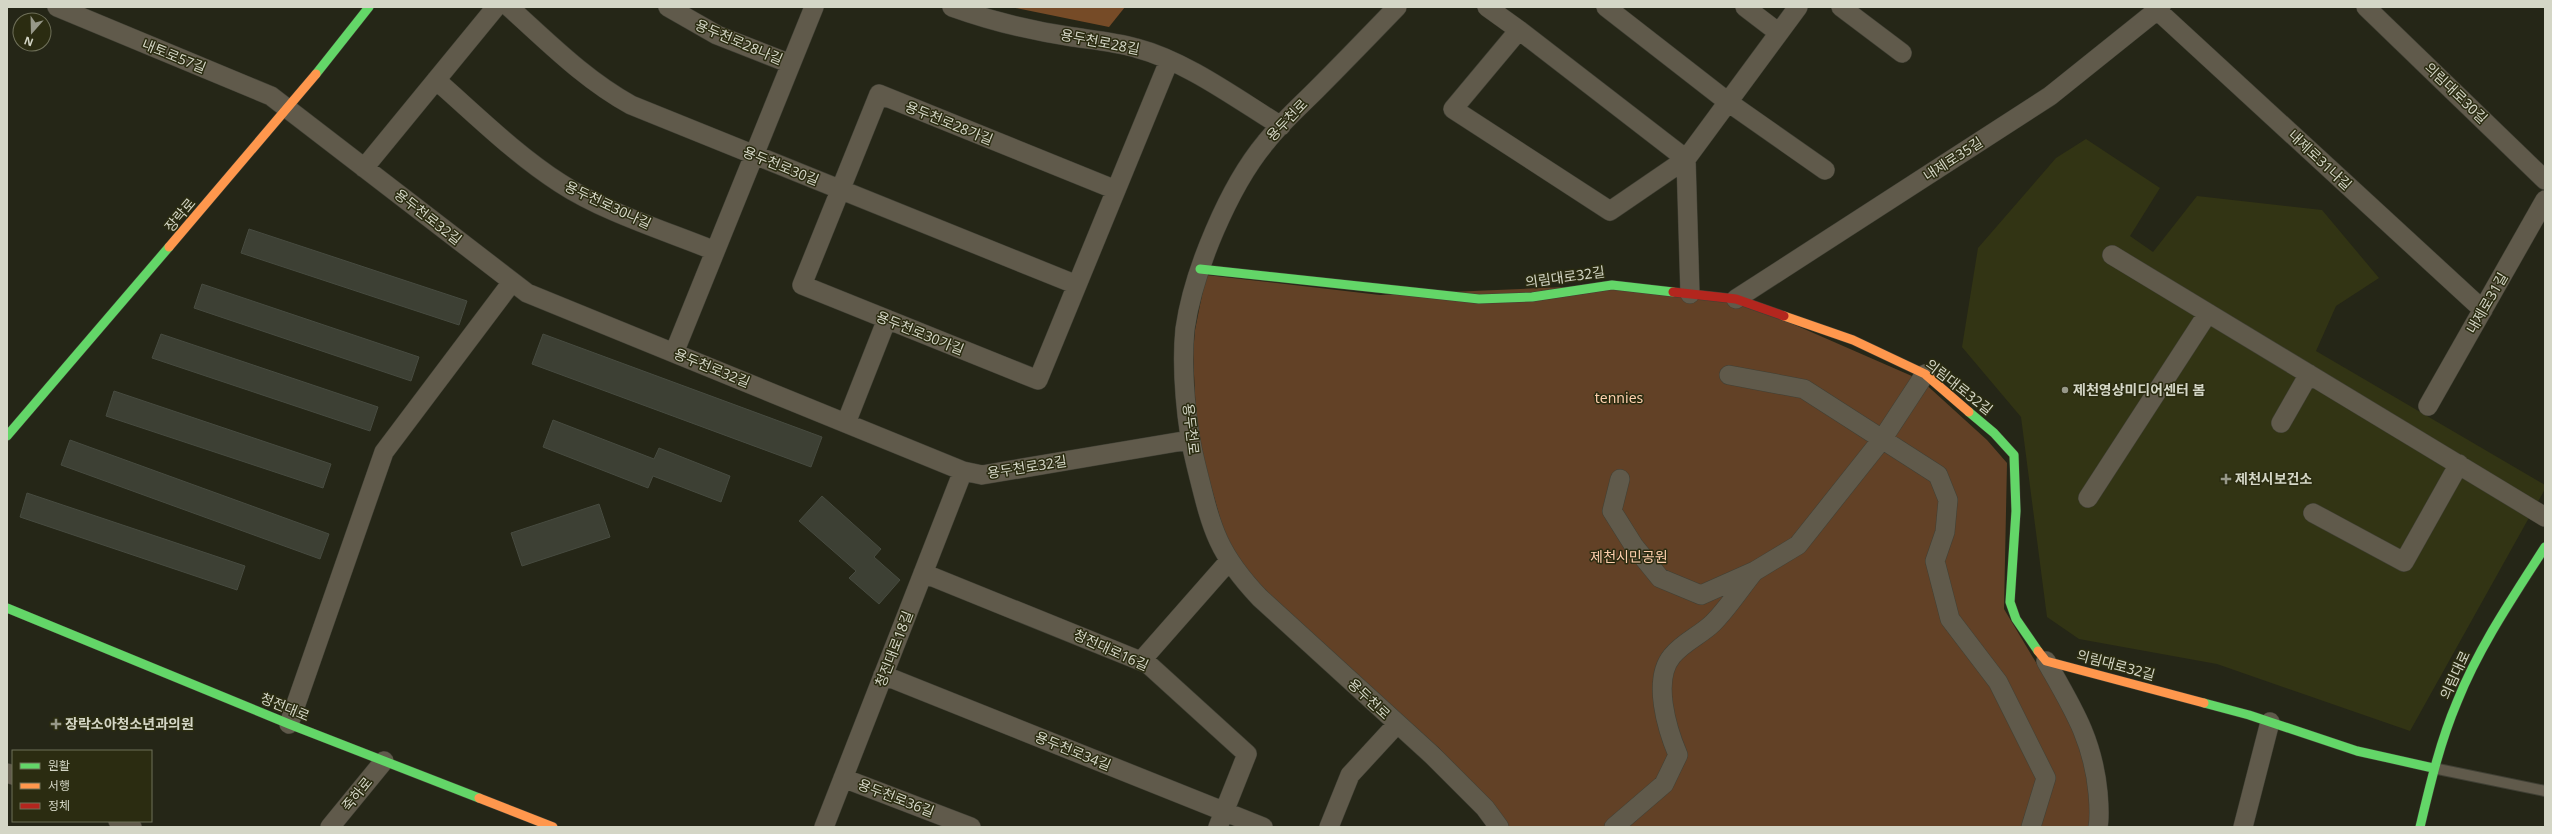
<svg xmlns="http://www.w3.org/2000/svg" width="2552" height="834" font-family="'Noto Sans','Noto Sans KR',sans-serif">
<rect width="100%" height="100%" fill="#252617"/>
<path fill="#323414" d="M2086,139L2160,188L2130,236L2153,252L2197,196L2322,210L2379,278L2336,306L2316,351L2545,485V489L2410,731L2217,664L2079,639L2047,617L2021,417L1962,347L1978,248L2056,158Z"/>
<path fill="#624126" d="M1206,275L1380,295L1612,285L1736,299L1921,380L1987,440L2007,463L2004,609L2074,726L2086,763L2091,815L2089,827H1503L1481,797L1439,748L1393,713L1266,594L1228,546L1197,437L1193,353L1195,330Z"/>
<path fill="#764b27" d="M1011,7H1125L1109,27Z"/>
<path fill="#3d4034" stroke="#474b40" d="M249,229L467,301L459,325L241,253Z
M202,284L419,357L411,381L194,308Z
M161,334L378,407L370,431L152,358Z
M543,334L822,437L811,467L532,364Z
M114,391L331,464L323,488L106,416Z
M553,420L654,459L659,448L730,476L721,502L653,476L648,488L543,447Z
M70,440L329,534L320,559L61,465Z
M27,493L245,566L237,590L20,517Z
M822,496L881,549L874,557L900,580L879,604L849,578L856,571L799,521Z
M599,504L610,537L522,566L511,533Z"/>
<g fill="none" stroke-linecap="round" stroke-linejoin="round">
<defs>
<path id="lane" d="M2433,768L2545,791"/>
<path id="street" d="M57,7L271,96L527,293L963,471L982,475L1189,440
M509,7C548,42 584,79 631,105L1077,285
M668,7L717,35L791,64
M952,7C991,21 1032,31 1073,37C1094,40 1116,42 1136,48C1186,61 1237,99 1281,126
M1397,7C1370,35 1343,63 1316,90C1299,107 1281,123 1266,142C1229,186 1193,272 1185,329C1181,368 1186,426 1196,465C1211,525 1215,551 1260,598L1432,755L1485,808L1499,827
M1487,7L1519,30
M1606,7L1728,102L1825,170
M1745,7L1779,33
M1841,7L1902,53
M2366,7L2545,180
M2157,10L2483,310
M436,80C476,115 515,154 560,183C604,212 666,231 715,251
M1686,159L1519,30L1453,109L1610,211L1686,159L1798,7
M1686,159L1690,294
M364,168L496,7
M1116,190L879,94L802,285L1038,380L1169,61
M2112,255L2545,517
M1736,299L2050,96L2161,7
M674,353L814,7
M1729,375L1804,389L1938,475L1948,500L1945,532L1935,561L1950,619L1998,682L2046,778L2031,827
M2428,406L2545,200
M846,423L887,319
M2281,423L2309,374
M1620,479L1612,511L1634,546L1660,578L1701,595L1755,571L1798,545L1883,438L1925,374
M2088,498L2208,313
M2313,513L2404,562L2459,464
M923,573L1148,664L1247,754L1218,827
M1141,661L1229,561
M2046,661C2072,707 2093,739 2098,793C2099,805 2100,816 2098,827
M883,675L1263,827
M289,724L384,452L512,282
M7,773L13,775
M843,778L971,827
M118,821L132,827
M330,827L384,761
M824,827L963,471
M1329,827L1350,775L1397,724
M1614,827L1664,784L1678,755C1667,729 1652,680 1672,656C1683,642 1701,635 1713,623C1728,608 1740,589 1753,573
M2243,827L2270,722"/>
<path id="fast" d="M316,74L369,7
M1200,269L1479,299L1532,297L1612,285L1673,292
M1969,412L1994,433L2014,455L2016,511L2010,602L2016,619L2038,651
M7,436L169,247
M7,608L289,724L479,798
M2204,703L2249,715L2357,751L2433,768
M2420,827C2430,785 2440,742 2457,702C2479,647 2513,597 2545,547"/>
<path id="slow" d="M169,247L316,74
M1784,316L1853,340L1925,374L1969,412
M2038,651L2046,661L2204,703
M479,798L553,827"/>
<path id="jam" d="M1673,292L1736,299L1784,316"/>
</defs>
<use href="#lane" stroke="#404035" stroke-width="12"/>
<use href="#street" stroke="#404035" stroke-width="20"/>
<use href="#fast" stroke="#404035" stroke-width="10"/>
<use href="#slow" stroke="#404035" stroke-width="10"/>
<use href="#jam" stroke="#404035" stroke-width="10"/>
<use href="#lane" stroke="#605a4b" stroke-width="10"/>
<use href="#street" stroke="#605a4b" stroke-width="19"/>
<use href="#fast" stroke="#63d668" stroke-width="9"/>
<use href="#slow" stroke="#ff974d" stroke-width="9"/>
<use href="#jam" stroke="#b3261e" stroke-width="9"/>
</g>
<g fill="#979889" stroke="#2b2c11" stroke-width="1.5">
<circle cx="2065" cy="390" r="4"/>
<path d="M2224 473h4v4h4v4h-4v4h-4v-4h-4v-4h4z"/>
<path d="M54 718h4v4h4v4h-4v4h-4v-4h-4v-4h4z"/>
</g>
<g text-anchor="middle" stroke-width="3" stroke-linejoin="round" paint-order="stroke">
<g font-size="14" fill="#d4d6c6" stroke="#2b2c11">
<text transform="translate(739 42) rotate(23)" y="5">용두천로28나길</text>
<text transform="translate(1100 42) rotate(11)" y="5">용두천로28길</text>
<text transform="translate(174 56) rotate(22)" y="5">내토로57길</text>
<text transform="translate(2456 93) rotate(44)" y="5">의림대로30길</text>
<text transform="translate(1287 120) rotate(-46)" y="5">용두천로</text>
<text transform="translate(949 123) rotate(22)" y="5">용두천로28가길</text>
<text transform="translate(1953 159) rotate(-33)" y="5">내제로35길</text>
<text transform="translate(2320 160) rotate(43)" y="5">내제로31나길</text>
<text transform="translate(781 166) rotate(22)" y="5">용두천로30길</text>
<text transform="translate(608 205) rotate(25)" y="5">용두천로30나길</text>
<text transform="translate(180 215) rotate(-50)" y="5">장락로</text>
<text transform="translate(428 217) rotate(38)" y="5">용두천로32길</text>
<text transform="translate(1565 277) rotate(-8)" y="5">의림대로32길</text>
<text transform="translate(2487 303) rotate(-60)" y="5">내제로31길</text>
<text transform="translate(920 333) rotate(22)" y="5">용두천로30가길</text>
<text transform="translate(712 368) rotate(22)" y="5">용두천로32길</text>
<text transform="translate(1959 387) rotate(38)" y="5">의림대로32길</text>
<text transform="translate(1191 429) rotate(83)" y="5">용두천로</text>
<text transform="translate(1027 467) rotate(-9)" y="5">용두천로32길</text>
<text transform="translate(894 649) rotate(-69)" y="5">청전대로18길</text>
<text transform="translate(1111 650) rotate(24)" y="5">청전대로16길</text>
<text transform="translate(2116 665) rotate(15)" y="5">의림대로32길</text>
<text transform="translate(2455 675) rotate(-65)" y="5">의림대로</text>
<text transform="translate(1369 699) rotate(43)" y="5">용두천로</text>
<text transform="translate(285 707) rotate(22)" y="5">청전대로</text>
<text transform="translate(1073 751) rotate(22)" y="5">용두천로34길</text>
<text transform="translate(357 794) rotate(-51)" y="5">죽하로</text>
<text transform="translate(896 798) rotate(21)" y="5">용두천로36길</text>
</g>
<g font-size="14" font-weight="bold" fill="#d4d6c6" stroke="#2b2c11" text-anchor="start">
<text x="2073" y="395">제천영상미디어센터 봄</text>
<text x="2235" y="484">제천시보건소</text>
<text x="65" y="729">장락소아청소년과의원</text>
</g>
<g font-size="14" fill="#ffd0ae" stroke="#2b2c11">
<text x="1619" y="403">tennies</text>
<text x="1629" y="562">제천시민공원</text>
</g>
</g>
<rect width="2552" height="834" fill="none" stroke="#d4d6c6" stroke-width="16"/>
<rect x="12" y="750" width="140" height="72" fill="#2b2c11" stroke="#6f7059"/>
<rect x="20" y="763" width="20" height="6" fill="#63d668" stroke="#6f7059"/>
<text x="48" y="770" font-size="12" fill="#d4d6c6">원활</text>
<rect x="20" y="783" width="20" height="6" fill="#ff974d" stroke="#6f7059"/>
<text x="48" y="790" font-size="12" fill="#d4d6c6">서행</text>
<rect x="20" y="803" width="20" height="6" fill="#b3261e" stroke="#6f7059"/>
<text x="48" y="810" font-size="12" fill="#d4d6c6">정체</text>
<g transform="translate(32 32) rotate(200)"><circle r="19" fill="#2b2c11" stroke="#6f7059"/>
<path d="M0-3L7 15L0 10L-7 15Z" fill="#979889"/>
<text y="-6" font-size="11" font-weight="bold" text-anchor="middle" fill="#d4d6c6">N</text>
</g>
</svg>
